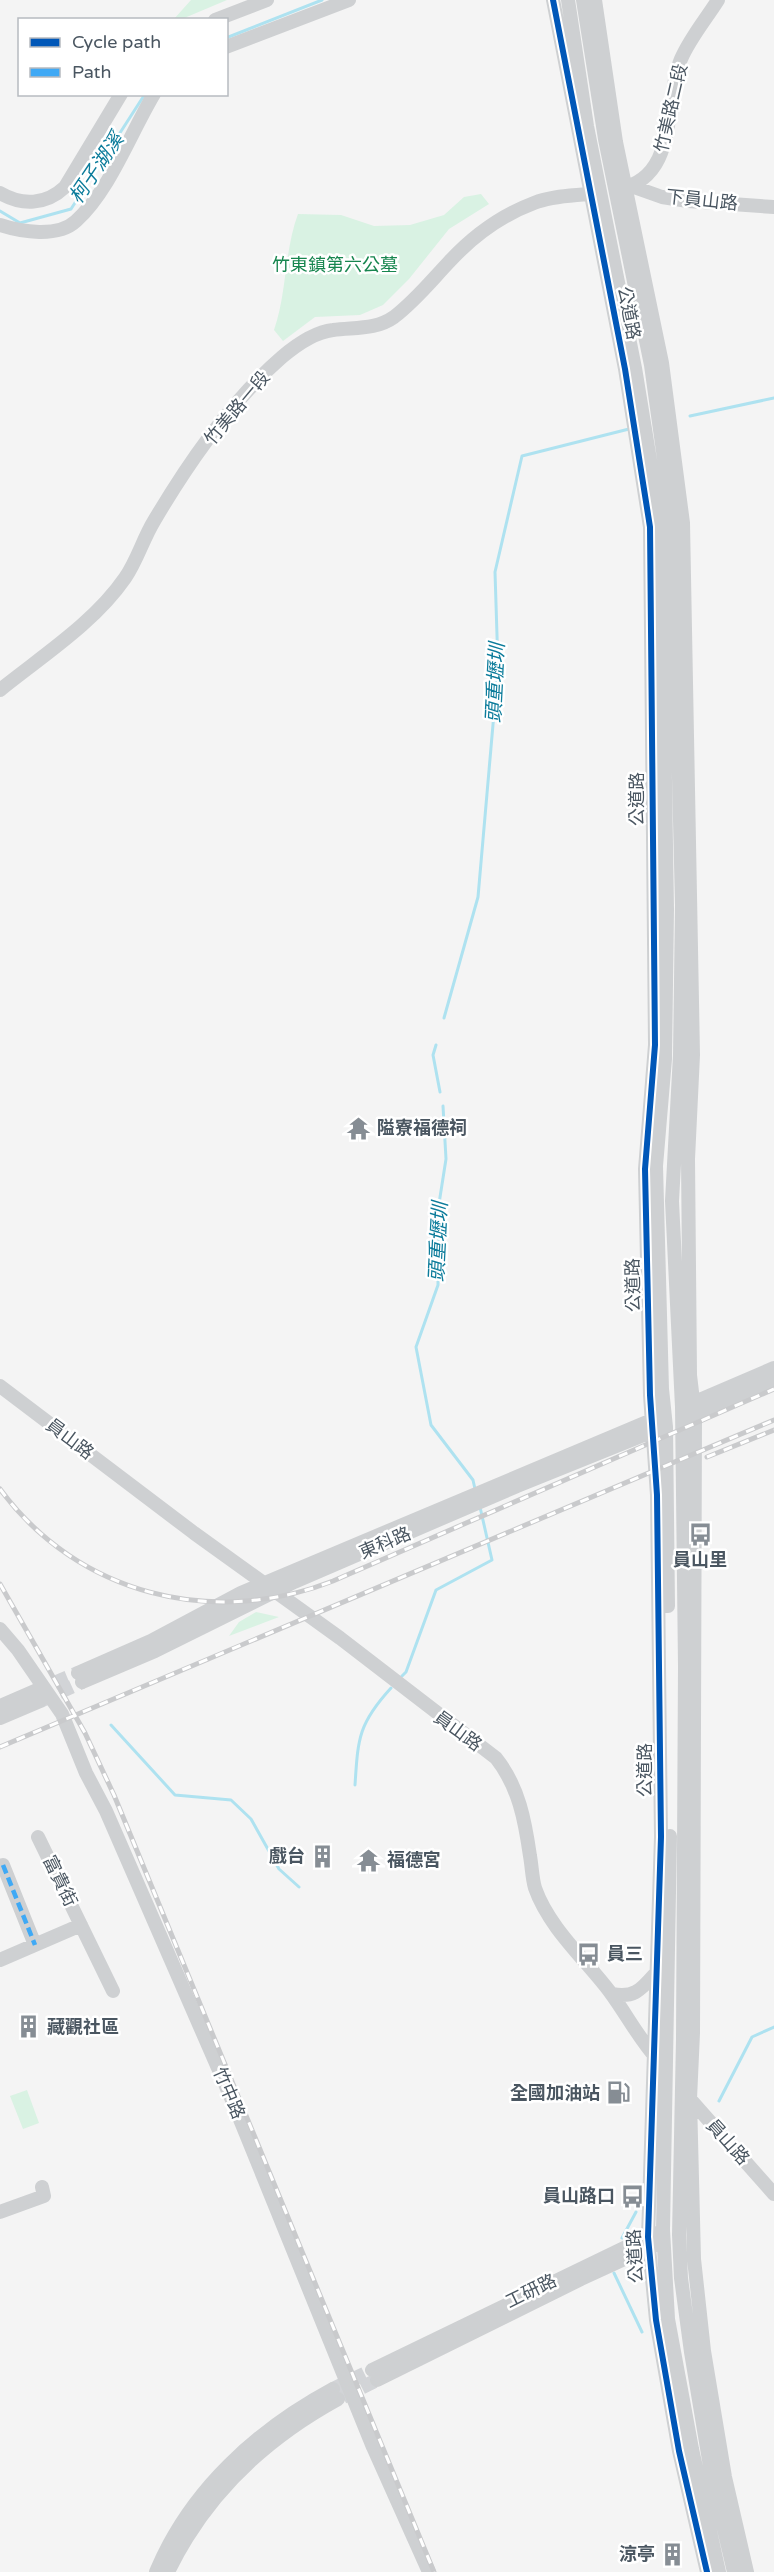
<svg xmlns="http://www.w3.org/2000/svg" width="774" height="2572" font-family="'Varela Round','Noto Sans TC',sans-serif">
<rect width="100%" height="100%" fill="#f4f4f4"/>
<path fill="#d9f2e3" d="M191,0H227L182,19H174Z
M481,194L489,204L449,229L409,279L383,305L360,315L315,317L283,341L274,330C287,293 284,252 298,214L341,215L374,226L410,225L444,215L464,197Z
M256,1612L279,1617L229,1636L239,1622Z
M27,2090L39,2123L23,2129L10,2096Z"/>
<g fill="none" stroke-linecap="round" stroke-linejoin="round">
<path stroke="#aee2f0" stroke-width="3" d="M226,38L322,0
M0,211L20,223L71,209L145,94
M690,416L774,398
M444,1018L478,897L498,667L495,572L522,456L629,429
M436,1045L433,1055L440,1092
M443,1106L446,1159L438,1210V1285L416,1347L431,1425L473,1480L475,1489
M402,1676L406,1672L436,1590L492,1560L480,1507
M111,1725L175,1795L231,1800L251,1819L279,1869L299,1887
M355,1785C358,1739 358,1724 391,1688
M719,2101L752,2037L774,2027
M622,2238L636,2212
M614,2273L642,2332"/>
<path stroke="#d2d4d7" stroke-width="14" stroke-dasharray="14 7" stroke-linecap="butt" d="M35,1691L78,1673
M40,1701L82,1682
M333,2389L372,2370
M343,2397L377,2380"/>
<path stroke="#ced0d2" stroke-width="14" d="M553,0L625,369L650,527L655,1045L645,1169L650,1395L657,1495L661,1837L648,2237L656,2320L679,2451L707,2572
M568,0L587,126L635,368L661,527L667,909L665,1059L656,1166L662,1389L666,1427L668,1606
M583,0L605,139L651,365L673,523L682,905L680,1055L672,1201L682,1407L685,1666L683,2039L679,2235L681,2278L691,2352L712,2478L734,2572
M595,0L616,142L662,363L683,523L693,1055L688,1159L690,1375L695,1417L693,2033L690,2099L694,2259L704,2351L725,2477L747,2572
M215,20L267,0
M226,47L349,0
M631,186L662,197L688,201L774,207
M618,189C680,178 663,102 681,59C690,38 706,19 718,0
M0,193C22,206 46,205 65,187L121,94
M0,225C21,232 58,238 76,221C110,190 130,134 154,94
M0,690C42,656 94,623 125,578C137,561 143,539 154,521C187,465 232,400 282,357C295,346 315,332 333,330C354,327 376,330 394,317C415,301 431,281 449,262C472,237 502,215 534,203C554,195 576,196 596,193
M0,1386L194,1533L340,1638L496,1758C519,1787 525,1821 530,1856C532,1867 532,1878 535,1888C549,1928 586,1960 610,1992C627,2015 639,2039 658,2060
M688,1405L774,1368
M688,1420L774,1382
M0,1629L18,1650L62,1714L86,1773L106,1811L235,2107L373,2447L429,2572
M78,1673L151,1641L241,1593L659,1417
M82,1682L155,1651L294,1582L517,1486L661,1428
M0,1706L35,1691
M0,1718L40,1701
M670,1836L663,2230L668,2319L692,2449L719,2572
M38,1837L113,1991
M3,1865L35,1945
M0,1960L81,1925
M612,1994C633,1998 640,1991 654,1975
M689,2098L774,2194
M0,2212L44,2196L42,2187
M372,2370L655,2233
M377,2380L581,2279L655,2245
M156,2572C190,2490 257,2430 333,2389
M168,2572C205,2495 263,2440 338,2399"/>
<defs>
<path id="rail" d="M707,1457L774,1430
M0,1489C78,1595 213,1628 333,1581L774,1389
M0,1584L85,1733L114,1795L434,2572
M0,1747L774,1420"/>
</defs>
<use href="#rail" stroke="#c9cacc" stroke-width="5"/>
<use href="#rail" stroke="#fff" stroke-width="3" stroke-dasharray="9" stroke-linecap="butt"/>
<path stroke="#3fa9f5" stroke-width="4.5" stroke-dasharray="9 4.5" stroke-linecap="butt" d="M3,1865L35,1945"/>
<defs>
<path id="cycleway" d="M553,0L625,369L650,527L655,1045L645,1169L650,1395L657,1495L661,1837L648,2237L656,2320L679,2451L707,2572"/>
</defs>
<use href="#cycleway" stroke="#fff" stroke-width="10"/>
<use href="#cycleway" stroke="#0057b8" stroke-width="6"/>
</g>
<defs>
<symbol id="temple-bare" viewBox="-9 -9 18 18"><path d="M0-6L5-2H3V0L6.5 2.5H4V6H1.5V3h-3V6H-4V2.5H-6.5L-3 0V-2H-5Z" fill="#868d94" stroke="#fff" stroke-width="2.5" paint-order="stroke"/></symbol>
<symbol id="bus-bare" viewBox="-9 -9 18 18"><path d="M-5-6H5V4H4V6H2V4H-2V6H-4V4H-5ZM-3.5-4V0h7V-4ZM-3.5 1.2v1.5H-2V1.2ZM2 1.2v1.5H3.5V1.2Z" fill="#868d94" stroke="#fff" stroke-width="2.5" paint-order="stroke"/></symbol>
<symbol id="building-bare" viewBox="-9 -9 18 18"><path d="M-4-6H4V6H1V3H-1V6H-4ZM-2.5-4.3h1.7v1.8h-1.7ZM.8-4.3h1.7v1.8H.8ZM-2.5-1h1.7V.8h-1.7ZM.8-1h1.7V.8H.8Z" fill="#868d94" stroke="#fff" stroke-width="2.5" paint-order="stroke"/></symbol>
<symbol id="fuel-bare" viewBox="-9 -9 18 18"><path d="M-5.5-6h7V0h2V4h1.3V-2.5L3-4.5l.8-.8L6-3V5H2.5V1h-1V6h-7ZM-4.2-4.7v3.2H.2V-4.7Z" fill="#868d94" stroke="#fff" stroke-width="2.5" paint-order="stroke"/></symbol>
</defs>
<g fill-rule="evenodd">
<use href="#temple-bare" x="342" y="1112" width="33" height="33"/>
<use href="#bus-bare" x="684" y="1518" width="33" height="33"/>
<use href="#building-bare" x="306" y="1840" width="33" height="33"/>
<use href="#temple-bare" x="352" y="1844" width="33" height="33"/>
<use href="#bus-bare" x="572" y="1938" width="33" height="33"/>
<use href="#building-bare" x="12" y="2010" width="33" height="33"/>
<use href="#fuel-bare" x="602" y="2076" width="33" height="33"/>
<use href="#bus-bare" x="616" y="2180" width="33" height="33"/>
<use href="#building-bare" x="656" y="2538" width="33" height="33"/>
</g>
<g text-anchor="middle" stroke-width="5" stroke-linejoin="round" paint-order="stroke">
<g font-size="18" fill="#4a5661" stroke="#fff">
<text transform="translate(671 108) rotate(-77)" y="6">竹美路二段</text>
<text transform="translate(702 200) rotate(6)" y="6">下員山路</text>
<text transform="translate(629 313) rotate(79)" y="6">公道路</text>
<text transform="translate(237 408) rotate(-50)" y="6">竹美路一段</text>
<text transform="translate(637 799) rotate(-90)" y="6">公道路</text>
<text transform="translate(633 1285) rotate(-91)" y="6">公道路</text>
<text transform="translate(70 1439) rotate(37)" y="6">員山路</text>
<text transform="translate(385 1543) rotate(-23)" y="6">東科路</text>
<text transform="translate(458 1731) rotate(36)" y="6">員山路</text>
<text transform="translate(645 1770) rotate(-90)" y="6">公道路</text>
<text transform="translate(60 1881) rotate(64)" y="6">富貴街</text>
<text transform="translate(229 2093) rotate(67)" y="6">竹中路</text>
<text transform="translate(728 2142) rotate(48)" y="6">員山路</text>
<text transform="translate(635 2256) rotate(-93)" y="6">公道路</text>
<text transform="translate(531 2291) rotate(-26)" y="6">工研路</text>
</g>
<g font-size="18" fill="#17864f" stroke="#fff">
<text x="335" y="271">竹東鎮第六公墓</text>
</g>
<g font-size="18" font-weight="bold" fill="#4a5661" stroke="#fff" text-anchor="start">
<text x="377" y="1134">隘寮福德祠</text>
<text x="700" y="1566" text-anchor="middle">員山里</text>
<text x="305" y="1862" text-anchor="end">戲台</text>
<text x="387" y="1866">福德宮</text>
<text x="607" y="1960">員三</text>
<text x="47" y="2033">藏觀社區</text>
<text x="600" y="2099" text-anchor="end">全國加油站</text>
<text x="615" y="2202" text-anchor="end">員山路口</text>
<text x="655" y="2560" text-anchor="end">涼亭</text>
</g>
<g font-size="20" font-style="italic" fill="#0c7c9b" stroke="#fff">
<text transform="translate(96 168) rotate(-56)" y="7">柯子湖溪</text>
<text transform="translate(495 683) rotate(-87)" y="7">頭重壢圳</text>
<text transform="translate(438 1242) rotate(-87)" y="7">頭重壢圳</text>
</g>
</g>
<rect x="18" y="18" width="210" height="78" fill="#ffffff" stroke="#b7bbc0" stroke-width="1.5"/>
<rect x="30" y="38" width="30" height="9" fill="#0057b8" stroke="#b7bbc0" stroke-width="1.5"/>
<text x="72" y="48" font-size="18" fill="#4a5661">Cycle path</text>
<rect x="30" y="68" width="30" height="9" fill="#3fa9f5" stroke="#b7bbc0" stroke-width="1.5"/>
<text x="72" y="78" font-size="18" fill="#4a5661">Path</text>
</svg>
